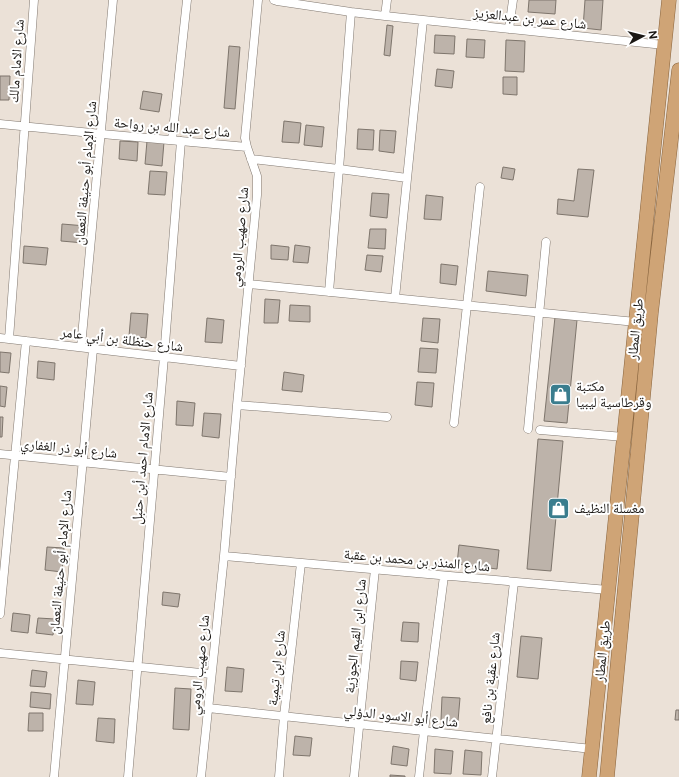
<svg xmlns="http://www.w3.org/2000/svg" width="679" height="777" font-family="'Public Sans','Noto Naskh Arabic',sans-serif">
<rect width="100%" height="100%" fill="#ebe1d7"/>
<path fill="#bdb3aa" stroke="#7e756c" d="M529,0H556L555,14L528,12Z
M585,0H603L601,30L583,28Z
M387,25L393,26L390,56L384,55Z
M435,35L455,36L454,54L434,53Z
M467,39L485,40L484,58L466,57Z
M506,40L525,41L524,72L505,71Z
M229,46L240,47L235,109L224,108Z
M437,69L454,71L452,88L435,86Z
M0,76H10L9,100H0Z
M503,77H517V95L503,94Z
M143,91L162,94L159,112L140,109Z
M284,121L301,123L299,143L282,142Z
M306,125L324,127L322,147L304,145Z
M358,129L374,130L373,150L357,149Z
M380,130L396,131L394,153L379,151Z
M120,141L138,142L137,161L119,159Z
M147,141L164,142L162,166L145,164Z
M503,167L515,169L513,180L501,178Z
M578,169L594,170L588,217L557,214L558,199L574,201Z
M150,171L167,172L165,195L148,194Z
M372,193L389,194L387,218L370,216Z
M426,195L443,197L441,220L424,219Z
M62,224L86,226L84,243L61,241Z
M370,229H386L385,249L368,248Z
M271,245L289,247L288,260L271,259Z
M295,245L310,247L308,263L293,262Z
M24,246L48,248L46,265L23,263Z
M367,255L383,256L381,272L365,270Z
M441,264L458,266L456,285L440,283Z
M488,271L528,275L526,296L486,291Z
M265,299L280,300L278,323H264Z
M290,305L310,306V322L289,321Z
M131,313L148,314L146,338L129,336Z
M555,317L577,320L567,423L544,421Z
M207,318L224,320L222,343L205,342Z
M423,318L440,319L438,343L421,341Z
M420,348L438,349L436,373L418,372Z
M0,352L11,353L9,373L0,372Z
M38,361L55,363L54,380L37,378Z
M284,372L304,375L302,392L282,390Z
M417,382L434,383L432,407L415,405Z
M0,386L7,387L5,407L0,406Z
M177,401L195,403L193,426L176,425Z
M204,413L221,414L219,438L202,436Z
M0,417H3L2,437H0Z
M538,439L563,441L551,571L527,569Z
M459,545L499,550L497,569L457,564Z
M47,547L64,548L62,572L45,570Z
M163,592L180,594L178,607L162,605Z
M13,613L30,615L28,633L11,631Z
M38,618L55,619L53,635L36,633Z
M403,622L419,623L418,642L401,641Z
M521,636L542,638L538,679L517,677Z
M401,661L418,662L416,681L400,679Z
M227,667L244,669L242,692L225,691Z
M32,670L47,672L45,687L30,686Z
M78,680L95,682L93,705L76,704Z
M175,688L191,689L189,730L173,729Z
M31,692L51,694L50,709L30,707Z
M442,697L460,698L458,721L441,720Z
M676,710H679V720H675Z
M29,713H43V731H28Z
M98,718L115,719L114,743L96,741Z
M295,736L312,738L310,756L293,755Z
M393,746L409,749L407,766L391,764Z
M435,749L453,751L451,774L434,773Z
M465,750L482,752L481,775L463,774Z
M390,775L405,776V777H390Z"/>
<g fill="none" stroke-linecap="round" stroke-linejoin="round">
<defs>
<path id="minor" d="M274,0L277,1L351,12L385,16L664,45
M351,12L339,169L407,178
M385,16L387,0
M509,29L513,0
M0,124L102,134L247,147
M172,140L187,0
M251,159L339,169L329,292
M249,284L636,322
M395,298L423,20
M0,338L241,366
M9,339L34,0
M81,347L113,0
M237,405L387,417
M454,423L480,187
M528,429L546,242
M540,430L624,437
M0,454L231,477
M224,556L608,590
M0,614L26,341
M0,653L211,674
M208,708L592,749
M54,777L93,349
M128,777L164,357L181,141
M201,777L224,556L237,405L257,195V176L247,147L245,138L258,0
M279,777L284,716L301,563
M354,777L375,569
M419,777L424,731L444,576
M492,777L514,582"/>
<path id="trunk" d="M589,777L669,0
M607,777L651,313L679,70"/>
</defs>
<use href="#minor" stroke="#817870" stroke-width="9"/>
<use href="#trunk" stroke="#88643e" stroke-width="15"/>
<use href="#minor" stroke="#fff" stroke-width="8"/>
<use href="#trunk" stroke="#cfa476" stroke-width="14"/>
</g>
<defs>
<symbol id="shop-square" viewBox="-11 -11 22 22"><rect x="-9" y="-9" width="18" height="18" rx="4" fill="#3a7d8e" stroke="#fff"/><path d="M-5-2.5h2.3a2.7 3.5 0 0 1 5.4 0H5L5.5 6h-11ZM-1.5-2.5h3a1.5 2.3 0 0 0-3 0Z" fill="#fff"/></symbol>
</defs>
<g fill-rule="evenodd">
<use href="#shop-square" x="548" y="382" width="25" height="25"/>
<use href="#shop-square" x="546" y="496" width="25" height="25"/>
</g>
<g text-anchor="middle" stroke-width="4" stroke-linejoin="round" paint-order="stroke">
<g font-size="14" fill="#1b1815" stroke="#fff">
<text transform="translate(530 18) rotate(6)" y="5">شارع عمر بن عبدالعزيز</text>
<text transform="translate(16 61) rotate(-86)" y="5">شارع الامام مالك</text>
<text transform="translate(172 127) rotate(5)" y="5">شارع عبد الله بن رواحة</text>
<text transform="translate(85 173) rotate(-85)" y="5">شارع الإمام أبو حنيفة النعمان</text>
<text transform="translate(239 237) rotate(-85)" y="5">شارع صهيب الرومي</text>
<text transform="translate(635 329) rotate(-84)" y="5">طريق المطار</text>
<text transform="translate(122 339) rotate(7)" y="5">شارع حنظلة بن أبي عامر</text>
<text transform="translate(69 448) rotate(6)" y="5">شارع أبو ذر الغفاري</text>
<text transform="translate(142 458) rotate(-85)" y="5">شارع الامام احمد أبن حنبل</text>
<text transform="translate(417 560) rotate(5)" y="5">شارع المنذر بن محمد بن عقبة</text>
<text transform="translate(60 562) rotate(-85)" y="5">شارع الإمام أبو حنيفة النعمان</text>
<text transform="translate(355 636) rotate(-84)" y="5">شارع ابن القيم الجوزية</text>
<text transform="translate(602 651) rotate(-84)" y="5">طريق المطار</text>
<text transform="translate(199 665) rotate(-84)" y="5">شارع صهيب الرومي</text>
<text transform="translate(276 668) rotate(-84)" y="5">شارع ابن تيمية</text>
<text transform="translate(490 678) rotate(-84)" y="5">شارع عقبة بن نافع</text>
<text transform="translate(401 716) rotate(6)" y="5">شارع أبو الاسود الدؤلي</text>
</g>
<g font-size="14" fill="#1b1815" stroke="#fff" text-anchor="start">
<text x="576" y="391">مكتبة<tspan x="576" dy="16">وقرطاسية ليبيا</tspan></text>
<text x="574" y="513">مغسلة النظيف</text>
</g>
</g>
<g transform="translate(643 36) rotate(83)" stroke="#ffffff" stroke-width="3" paint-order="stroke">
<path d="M0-3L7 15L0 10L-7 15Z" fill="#1b1815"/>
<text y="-6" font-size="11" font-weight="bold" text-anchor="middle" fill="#1b1815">N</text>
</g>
</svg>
